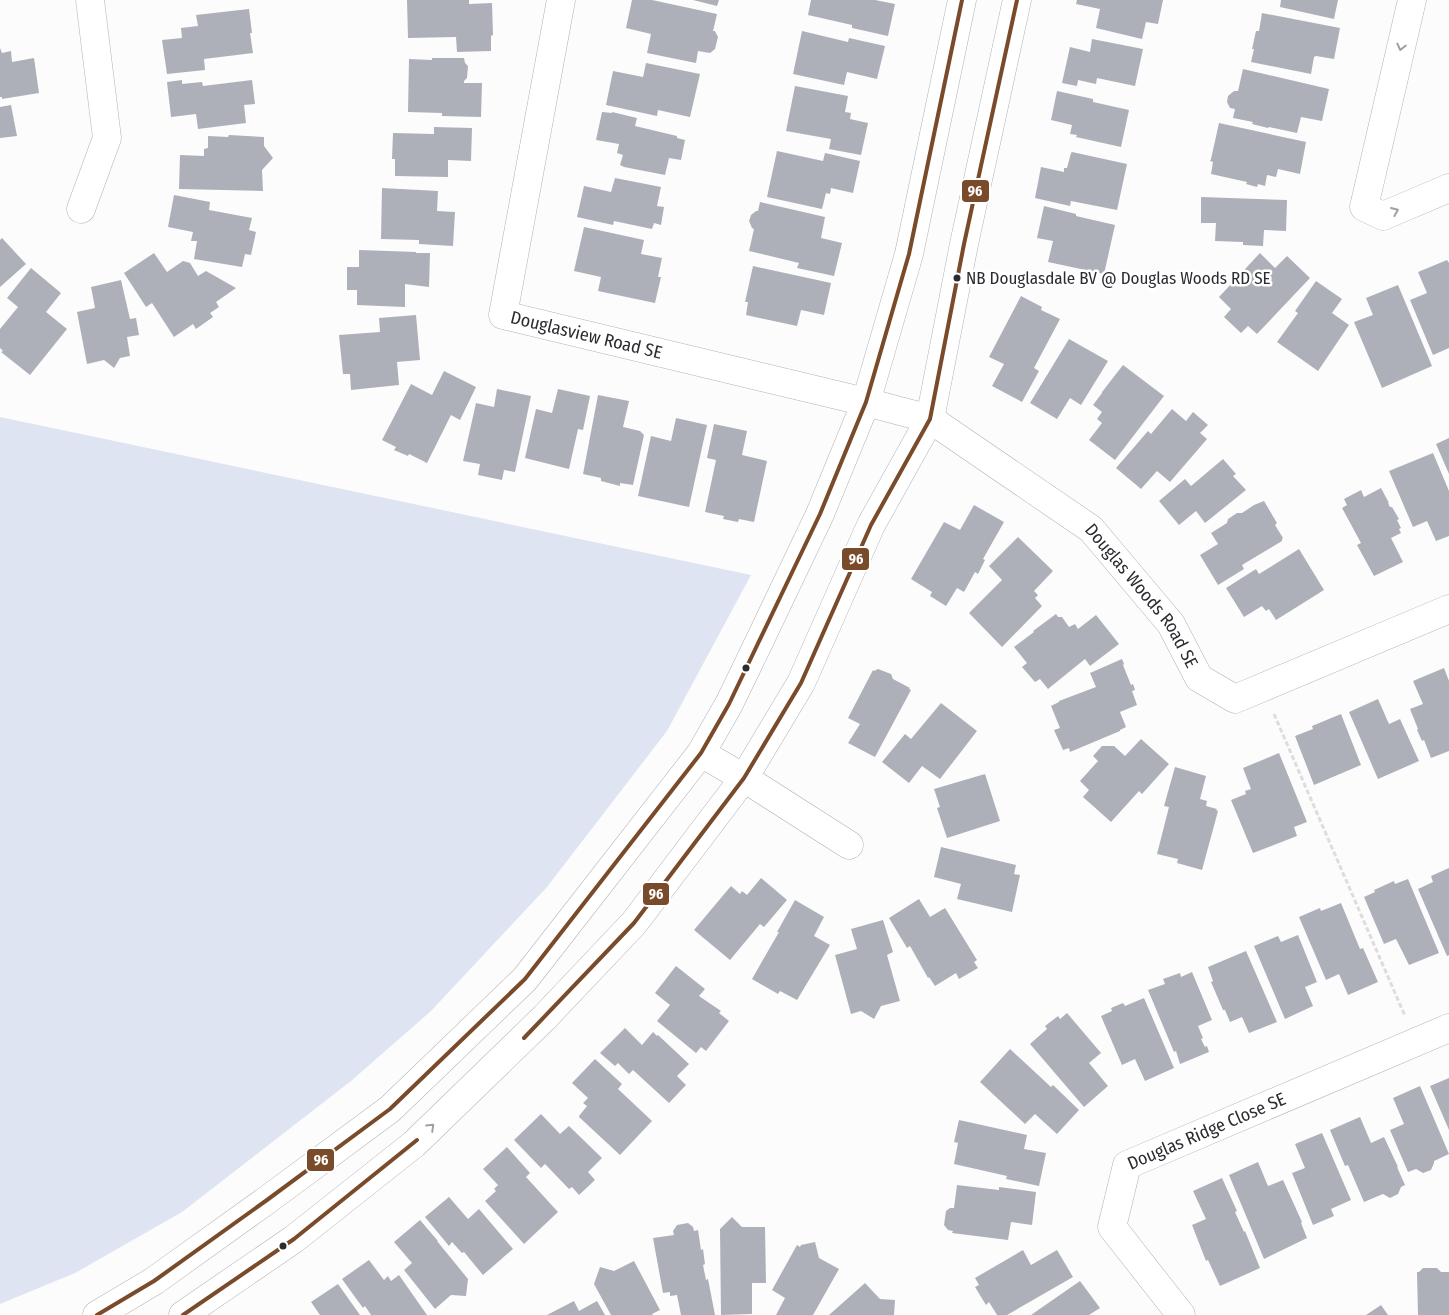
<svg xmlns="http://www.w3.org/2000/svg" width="1449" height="1315" font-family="'Fira Sans Condensed',sans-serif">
<rect width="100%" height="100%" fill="#fcfcfd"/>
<path fill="#dfe4f3" d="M0,417L751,575L667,731L547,887L431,1011L351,1081L182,1212L75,1273L0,1304Z"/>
<path fill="#adb0b8" d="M407,0H469V4L492,3L493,35L491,36V51L457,52L456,37L408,38Z
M632,0H652L717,14L713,31H715L718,37L715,49L710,53L698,51L696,63L647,53L651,34L626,28Z
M693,0H719L717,6Z
M811,0H875L895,4L888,36L852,28V25L808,15Z
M1077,0H1163L1158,24L1146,22L1142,39L1096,28L1100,9L1076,4Z
M1281,0H1338L1334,19L1280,7Z
M249,9L252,33H250L253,53L204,59L205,70L167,74L162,40L182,38L181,28L198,26L196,15Z
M1262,13L1340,28L1334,59L1316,56L1314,57L1311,74L1251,62L1254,49H1252L1256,31H1259Z
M802,31L848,42L849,38L885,46L877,79L847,72L844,85L793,74Z
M1092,39L1143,49L1135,86L1097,78L1096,84L1078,80L1077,86L1062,83L1070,47L1090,52Z
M0,48L2,53L11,51L12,62L34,58L39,93L2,99V97H0Z
M432,58H464L465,63L468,66L467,78L464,81V83H482L481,117L442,116V113L408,112L409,59L432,60Z
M646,63L700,74L690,117L658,110L657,116L606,105L613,71L643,77Z
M1243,69L1329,89L1322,121L1301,117L1297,133L1269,127L1268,128L1252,124L1253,122L1233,118L1235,109L1230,108L1227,102L1228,96L1234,91H1238Z
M182,80V84L202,82L203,86L252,80L255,104L244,105L246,123L198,129L196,114L171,117L167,82Z
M795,86L848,96L845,112L851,113L850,119L868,123L861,155L829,149L831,139L786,131Z
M1057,91L1093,99V102L1129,110L1121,147L1076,137L1077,135L1070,134L1072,125L1051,120Z
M11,105L17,136L0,138V107Z
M602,112L612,113V112L637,118L635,126L677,136V138L685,140L681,160L669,158L665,175L624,167L620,165L623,155L617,153L619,144L596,140Z
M1219,123L1306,142L1300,174L1278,169L1276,177L1267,175L1265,186L1258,184L1257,187L1246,184L1247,182L1211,174L1213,162L1210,161L1211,159Z
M434,127L472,128L471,161L448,160V177L395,176V159H392L393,133L434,134Z
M229,135L264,137V146L273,158L262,170L263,191L179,189L180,155L204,156V149L208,148V136L228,137Z
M777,151L823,161L825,153L860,161L853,193L831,188L830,194L826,193L822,209L767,197Z
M1072,152L1127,164L1117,210L1071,201L1070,206L1035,198L1041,167L1064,172V168H1067L1071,153Z
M615,178L661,187L657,206L664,207L661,225L654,223L652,229L614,221L613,225L577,217L584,186L611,192Z
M382,188L438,191L437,211L455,212L453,246L419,244V240L381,239Z
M174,195L210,202L209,210L252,218L249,230L256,232L251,255L245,254L242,267L194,259L197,241H191L193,232L168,227Z
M1201,197L1287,200L1286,231L1264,230L1263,246L1243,245V242L1215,241L1216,223H1201Z
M760,202L825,217L821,238L842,243L834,276L797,268L799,263L749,251L754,229L752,228L749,221L751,215L756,211H758Z
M1044,206L1076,214V216L1115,225L1104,274L1048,262L1053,241L1037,238Z
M584,227L644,240L641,254L662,258L658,277H661L655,303L598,291L601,277L574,271Z
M2,238L26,264L0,287V240Z
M359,250L416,252V253H430L429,287L405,284V307L357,305V290H347V267H359Z
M154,253L167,272L183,261L190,263L198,276L206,271L236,288L216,302L219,307L210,313L213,317L196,329L193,324L174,337L152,303L146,307L124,273Z
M1260,253L1275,268L1287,256L1310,278L1257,334L1248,326L1241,333L1224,317L1231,309L1219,297Z
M1447,260L1449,263V348L1433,355L1410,300L1427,293L1418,272Z
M753,266L831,283L824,315L801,310L797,326L746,315L748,302H745Z
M31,268L61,293L46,312L67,329L30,375L1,352L3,351L0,348V329L18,307L7,298Z
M121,280L130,319L136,318L139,335L127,337L130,356L120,358L114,368L104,360L87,364L77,312L95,308L91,287Z
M1316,281L1342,299L1332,313L1349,325L1318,371L1277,342L1298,313L1295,311Z
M1398,285L1432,366L1382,388L1354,322L1373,315L1366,298Z
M1021,296L1042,307L1041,310L1060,319L1034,368L1039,371L1022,402L992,386L1004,364L989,357Z
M416,315L420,360L397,362L399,385L351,390L350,374H343L339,335L380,332L379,318Z
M1069,339L1108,361L1081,405L1070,398L1057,419L1030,403Z
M1123,365L1164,396L1115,460L1089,440L1102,423L1097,419L1102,412L1093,405L1102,393V392Z
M444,371L476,387L460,420L451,415L427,463L409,454L408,456L394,450L396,447L382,440L411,384L432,395Z
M497,389L531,396L515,472L504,470L502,480L478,475L480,464L463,461L476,403L494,407Z
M558,389L590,396L583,430L578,429L569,469L525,458L536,409L552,413Z
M598,395L629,401L623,427L640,431L644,435L633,485L620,483V486L601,481V478L583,474Z
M1172,409L1186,421L1193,412L1208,425L1200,433L1207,439L1170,482L1157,471L1141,489L1116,468L1148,431L1151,434Z
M676,418L707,425L689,507L638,496L651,436L671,441Z
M714,424L747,431L742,455L767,461L754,522L739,519L738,522L723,519L724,516L705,512L716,460L707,458Z
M1449,438V474L1436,444Z
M1433,453L1449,491V536L1436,541L1427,521L1413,527L1389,471Z
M1223,459L1236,474L1233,476L1246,490L1205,523L1196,511L1179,525L1159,501L1185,479L1191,486Z
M1381,488L1389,503H1388L1390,507H1392L1399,519L1397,520L1401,528L1399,529L1401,533L1391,538L1403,562L1374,576L1357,545L1361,543L1342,508L1347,505L1344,499L1361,490L1364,497Z
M1264,501L1277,523L1275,525L1283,538L1282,539V541L1242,565L1244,569L1218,585L1200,555L1218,544L1211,533L1227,523L1228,519L1237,513H1242L1254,505Z
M974,505L1004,522L983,559L985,560L978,574L975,572L964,592L957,588L946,606L930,596L932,592L911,579L944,522L960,530Z
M1018,537L1053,571L1034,591L1038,595L1035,598L1042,606L1002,647L969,613L1002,580L989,566Z
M1299,549L1324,590L1276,620L1269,609L1266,611L1262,606L1244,617L1226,588L1256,569L1259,574Z
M1056,614L1058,617H1062L1069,627L1075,624L1078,629L1096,615L1119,644L1090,666L1085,659L1048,689L1040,679L1035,682L1022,667L1027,663L1014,647L1034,632L1033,631Z
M1122,659L1124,664L1123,665L1131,685L1133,684L1135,690L1132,691L1137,705L1120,712L1126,727L1120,730V731L1070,752L1069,748L1063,750L1054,730L1060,728L1051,706L1059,702V701L1096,687L1090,673Z
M1444,668L1449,681V751L1431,758L1424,740L1422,741L1417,730L1418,729L1410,709L1423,704L1413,681Z
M878,669L891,674L893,679L910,688L909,689L911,690L875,757L848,743L860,724L848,718L873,670L874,671Z
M1378,699L1389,724L1400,719L1419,761L1378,779L1349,712Z
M941,703L977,731L940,779L922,766L909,783L882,762L905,734L911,739Z
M1341,714L1361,765L1314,785L1295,736L1313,729L1312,726Z
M1141,739L1169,764L1142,794L1139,791L1111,822L1083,797L1089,790L1080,781L1098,761L1093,756L1102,746H1114L1125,756Z
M1279,753L1307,822L1294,827L1297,836L1253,853L1231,800L1246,794L1245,791L1251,789L1243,768Z
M1175,767L1206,776L1200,799L1207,801L1206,806L1217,809L1216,810L1218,811L1202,870L1177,863L1178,859L1157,854L1169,807L1164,806Z
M985,774L1000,821L947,838L937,808L940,807L934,789Z
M941,847L1016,865L1014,874L1020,875L1012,912L957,899L961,884L934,877Z
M1449,868V955L1447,956L1418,889L1433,882L1431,876Z
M761,878L787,900L764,927L760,924L730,960L694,930L731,886L740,894L742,891L747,895Z
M1408,879L1439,953L1409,965L1396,939L1384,944L1364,897L1375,892L1374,890L1394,881L1395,884Z
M919,899L930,917L945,908L977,960L974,962L978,968L959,979L956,973L935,986L929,977L928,978L910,946L907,948L889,918Z
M795,900L824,917L814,936L830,945L797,1000L780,991L778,994L752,979L779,932H777Z
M1341,903L1360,949L1363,948L1378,982L1348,995L1339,974L1326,980L1299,917L1320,908L1321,911Z
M883,920L893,952L887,955L900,1001L881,1006L874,1019L861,1011L851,1014L835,955L857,949L851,929Z
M1298,935L1317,982L1305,987L1313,1006L1285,1019L1254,946L1278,936L1281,942Z
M1246,951L1277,1022L1249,1033L1242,1017L1230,1022L1225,1010H1223L1211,982L1213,981L1208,967Z
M676,966L705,989L699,996L721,1011L719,1013L729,1021L706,1051L701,1047L696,1053L657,1021L670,1005L655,993Z
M1192,972L1212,1020L1198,1026L1203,1038L1201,1039L1205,1047L1207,1046L1209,1052L1180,1064L1176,1051L1174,1052L1148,990L1165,984L1163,979L1180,973L1181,977Z
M1144,998L1174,1068L1145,1081L1135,1059L1122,1065L1101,1016L1112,1011L1111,1008L1123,1003L1125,1006Z
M1067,1013L1101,1053L1089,1063L1108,1086L1084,1107L1030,1044L1047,1029L1045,1026L1058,1016L1060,1019Z
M625,1028L642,1045L653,1032L657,1036L658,1035L689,1064L677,1076L686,1085L669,1103L633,1070L629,1074L618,1063L615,1066L600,1053Z
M1010,1049L1051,1087L1053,1085L1079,1110L1057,1134L1035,1114L1025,1124L980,1082Z
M595,1059L622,1084L618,1089L652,1121L620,1155L579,1117V1116L587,1106L583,1103L588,1098L572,1083Z
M1449,1078V1130L1430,1086Z
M1420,1086L1449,1154L1434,1161V1163L1431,1170L1423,1173L1416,1169L1408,1172L1390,1130L1404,1124L1393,1098Z
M541,1114L560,1134L569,1126L602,1158L588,1172L595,1180L579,1195L572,1187L569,1189L545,1164L541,1168L514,1140Z
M1360,1117L1371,1143L1384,1137L1398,1167H1397L1405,1185L1401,1187L1398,1194L1390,1198L1383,1194L1364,1202L1348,1165L1345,1166L1330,1130Z
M959,1120L1027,1135L1024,1149L1046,1153L1039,1186L1006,1179L1007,1176L954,1164L958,1143L954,1142Z
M1322,1133L1351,1200L1331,1209L1334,1216L1313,1225L1292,1173L1305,1168L1295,1144Z
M507,1147L530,1173L526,1177L558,1212L524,1244L485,1201L496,1191L494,1189L498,1185L483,1169Z
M1258,1162L1268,1186L1283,1180L1302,1222L1301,1223L1307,1238L1264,1259L1229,1175Z
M1222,1178L1237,1211L1235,1212L1244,1232L1245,1231L1260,1268L1220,1286L1208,1260L1206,1261L1192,1225L1206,1219L1193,1191Z
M957,1185L999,1190V1187L1036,1192L1032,1225L1011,1222L1008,1240L952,1233L953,1231L948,1230L944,1225L946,1211L950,1208H954Z
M449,1197L468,1219L479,1209L513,1249L483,1275L464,1252L462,1253L452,1242L449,1246L425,1217Z
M732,1217L742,1227H765L766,1283H752V1314L721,1315L720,1229Z
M420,1220L438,1241H437L468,1279L466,1296L451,1295L435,1309L404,1270L412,1263L394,1242Z
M688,1223L693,1227L694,1231L698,1230L701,1250L703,1249L705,1264L703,1265L706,1280L708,1279L715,1315H681L677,1295L670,1296V1292L663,1293L653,1238L674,1235L673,1231L677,1225Z
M815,1242L819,1258L839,1269L813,1315H776L785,1298L772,1290L797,1245L800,1247L801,1245Z
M1023,1250L1031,1265L1057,1250L1073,1277L1007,1315H997L989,1302L986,1305L975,1287L979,1285L975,1278Z
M369,1260L384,1280L388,1276L391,1281L399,1275L427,1315H371L365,1306L363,1308L342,1279Z
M634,1261L660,1310L652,1314L653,1315H611L594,1284L600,1267L614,1271Z
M1423,1268H1437L1441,1272H1449V1315H1418L1417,1272H1419Z
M1080,1281L1100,1308L1089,1315H1031Z
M865,1283L880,1299L895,1300L894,1315H829Z
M338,1284L360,1315H320L311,1302Z
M574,1301L579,1311L597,1301L605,1315H547Z
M1381,1305L1388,1315H1366Z"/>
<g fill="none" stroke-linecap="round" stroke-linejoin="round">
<defs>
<g id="street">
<path id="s1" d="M561,0L503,315L866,402L930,419L1091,529L1171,624L1199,678L1235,699L1449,609"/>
<path d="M1412,0L1364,207L1383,216L1449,188"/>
<path d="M81,209L107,138L90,0"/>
<path d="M701,753L744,778L849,845"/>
<path id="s2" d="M1181,1315L1112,1227L1127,1165L1449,1028"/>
</g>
<path id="secondary" d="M97,1315L154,1281L267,1200L390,1109L525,979L701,753L729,704L759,642L820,514L866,402L909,254L962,0
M183,1315L294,1239L414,1144L544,1018L634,923L744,778L801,683L871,525L930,419L964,244L1017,0"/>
</defs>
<use href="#street" stroke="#b1b2b4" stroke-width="29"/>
<use href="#secondary" stroke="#b1b2b4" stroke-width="29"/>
<path stroke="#ddddde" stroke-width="3" stroke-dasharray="5 2.5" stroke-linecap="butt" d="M1274,714L1405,1016"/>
<use href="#street" stroke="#fff" stroke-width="28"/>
<use href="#secondary" stroke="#fff" stroke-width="28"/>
<defs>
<path id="bus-1" d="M524,1038L634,923L744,778L801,683L871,525L930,419L964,244L1017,0
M97,1315L154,1281L267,1200L390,1109L525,979L701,753L729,704L820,514L866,402L909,254L962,0
M183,1315L294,1239L417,1140"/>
</defs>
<use href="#bus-1" stroke="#fff" stroke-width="8"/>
<use href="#bus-1" stroke="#7a4b2a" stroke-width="4"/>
</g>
<defs><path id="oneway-chevron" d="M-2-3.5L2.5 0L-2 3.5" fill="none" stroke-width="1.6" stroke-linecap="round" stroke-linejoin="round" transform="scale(1.25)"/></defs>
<g stroke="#a0a0a2">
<use href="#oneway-chevron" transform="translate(1401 47) rotate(103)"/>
<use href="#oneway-chevron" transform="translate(1395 211) rotate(-23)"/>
<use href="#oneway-chevron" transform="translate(431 1127) rotate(-44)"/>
</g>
<g fill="#2b2c31" stroke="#fff" stroke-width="2">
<circle cx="957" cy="278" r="4.5"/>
<circle cx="746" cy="668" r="4.5"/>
<circle cx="283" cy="1246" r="4.5"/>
</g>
<g text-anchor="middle" stroke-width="5" stroke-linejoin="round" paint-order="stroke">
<g font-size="17" fill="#2b2c31" stroke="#fff" text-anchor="start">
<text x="966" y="284">NB Douglasdale BV @ Douglas Woods RD SE</text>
</g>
<g font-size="18" fill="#2b2c31" stroke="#fff">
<text dy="6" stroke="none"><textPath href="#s1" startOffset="406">Douglasview Road SE</textPath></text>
<text dy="6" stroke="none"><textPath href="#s1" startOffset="1039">Douglas Woods Road SE</textPath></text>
<text dy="6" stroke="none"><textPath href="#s2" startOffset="262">Douglas Ridge Close SE</textPath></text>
</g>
</g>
<g stroke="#fff" stroke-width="2">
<rect x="961" y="179" width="29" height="24" rx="5" fill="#7a4b2a"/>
<rect x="841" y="547" width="29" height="24" rx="5" fill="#7a4b2a"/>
<rect x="642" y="882" width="28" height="24" rx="5" fill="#7a4b2a"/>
<rect x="306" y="1148" width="29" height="24" rx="5" fill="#7a4b2a"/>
</g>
<g font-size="14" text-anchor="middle" font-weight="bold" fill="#fff">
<text x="975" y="196">96</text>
<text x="856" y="564">96</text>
<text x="656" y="899">96</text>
<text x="321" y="1165">96</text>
</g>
</svg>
